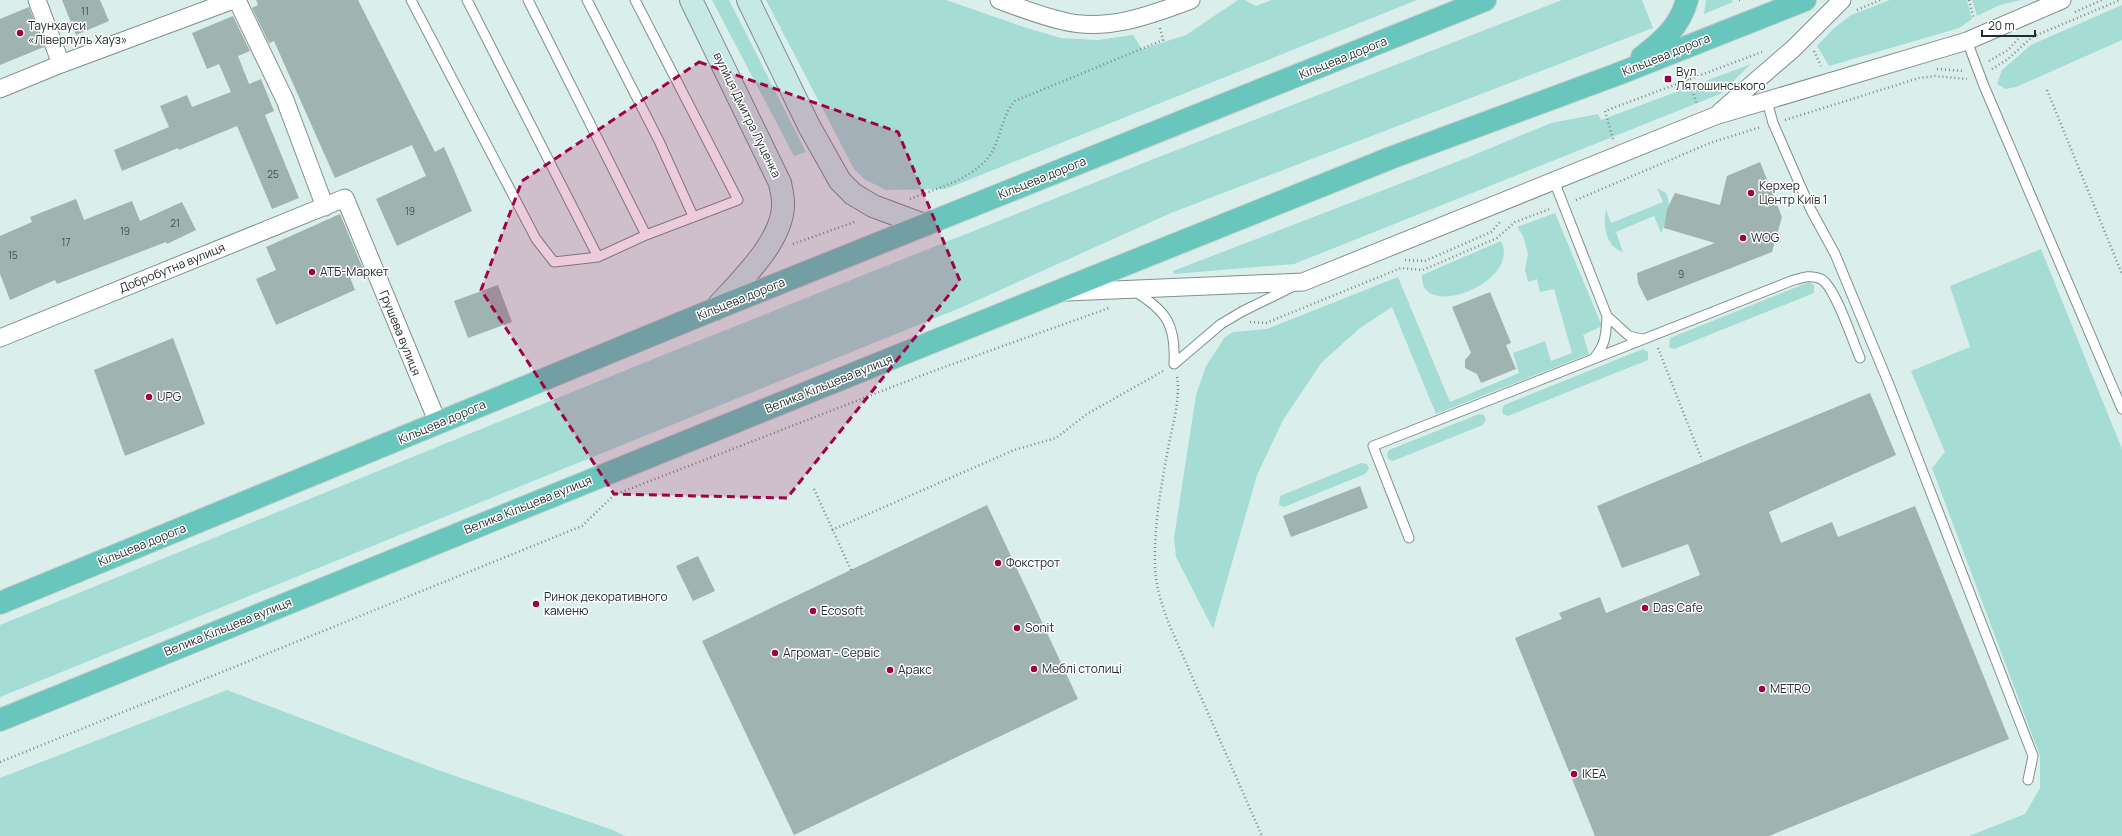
<svg xmlns="http://www.w3.org/2000/svg" width="2122" height="836" font-family="Manrope,sans-serif">
<rect width="100%" height="100%" fill="#daefec"/>
<path fill="#a5dcd4" d="M712,0H729L806,152L794,156Z
M766,0H946L1027,28L1061,38L1098,40L1133,35L1142,49L1186,35L1238,0H1245L1256,6L1272,0H1417L946,189L886,190L864,179L854,169Z
M1562,0H1642L1653,28L1171,213L960,308L0,697V625L668,353L1151,160Z
M1706,0H1732L1733,2L1704,14Z
M1890,0H1967L1972,19L1959,28L1829,66L1817,46L1833,29L1851,15Z
M1972,0H2021L2000,5L1977,16Z
M2122,5V40L2016,87L2006,89L1997,84L2002,70L2031,45Z
M1751,64L1720,94L1294,264L1174,274L1173,271L1464,159L1551,123L1598,114L1601,120Z
M1657,188L1666,193C1672,205 1667,221 1661,233L1654,216L1616,232L1623,252C1605,246 1603,225 1606,209L1611,223L1663,202Z
M1555,213L1602,326L1583,335L1589,354L1436,414L1392,307L1360,328L1322,362L1283,420L1257,475L1213,629L1176,557L1174,538L1196,395L1206,366L1225,337L1233,332L1267,329L1398,277L1450,402L1519,373L1513,353L1545,341L1551,361L1572,353L1554,289L1540,292L1537,279L1528,282L1525,270L1528,254L1523,236L1517,227Z
M1501,241C1522,283 1419,322 1422,275Z
M2041,249L2122,449V836H1969L2025,814L2040,788V756L1932,468L1945,452L1911,371L1970,347L1950,286Z
M1809,282L1814,285V293L1674,349L1669,347L1670,338Z
M1643,349L1648,352V360L1508,416L1503,414L1502,410L1504,405Z
M1479,414L1484,415L1486,420L1483,425L1393,461L1388,459L1387,454L1389,450Z
M1361,463L1367,464L1369,469L1365,474L1284,507L1279,505L1280,496Z
M227,690L438,770L613,830L625,836H0V778Z"/>
<path fill="#9fb3b0" d="M62,0H100L109,21L76,35Z
M256,0H358L435,152L444,147L472,211L397,246L376,199L426,176L412,145L335,178L274,41L269,43L252,8L258,5Z
M29,7L44,47L0,65V19Z
M233,16L250,51L238,56L249,84L261,79L274,111L265,115L299,198L272,209L237,126L179,150L178,148L122,171L114,150L169,127L160,106L187,95L192,107L231,92L219,64L207,69L192,33Z
M1760,162L1782,217L1772,252L1647,301L1638,283L1637,273L1715,243L1664,228L1667,209L1675,193L1720,205L1727,176Z
M76,199L84,220L132,201L140,221L182,202L196,230L167,244L166,242L57,284L55,280L10,300L0,274V236L32,222L30,217Z
M340,214L363,269L349,275L355,290L276,325L256,279L276,270L266,247Z
M498,285L512,322L468,338L454,301Z
M1490,292L1511,343L1506,345L1516,369L1481,383L1477,374L1465,368V360L1471,353L1452,307Z
M173,338L205,424L125,456L94,370Z
M1870,393L1896,455L1769,512L1781,543L1832,522L1838,537L1915,506L2009,739L1769,836H1595L1515,638L1562,619L1559,613L1600,597L1606,613L1700,575L1688,544L1622,568L1597,506Z
M1360,486L1368,508L1291,537L1283,516Z
M987,505L1078,699L794,835L702,641Z
M698,556L715,591L693,601L676,566Z"/>
<g fill="none" stroke-linecap="round" stroke-linejoin="round">
<defs>
<path id="service" d="M411,0L536,239L554,262L598,257L646,235L738,200L635,0
M467,0L598,257
M528,0L646,235
M587,0L659,141L693,216
M1967,41L1984,86L2122,409
M1767,101L1773,123L1811,210L1835,254L1888,382L2033,756L2028,780
M1554,181L1607,316L1629,336L1642,339
M1134,291C1167,311 1176,325 1174,364L1221,324L1243,311L1294,286
M1595,357C1606,344 1606,333 1607,316
M1409,538L1373,446L1791,281C1801,278 1811,274 1821,279C1835,286 1853,342 1860,358"/>
<path id="minor" d="M37,0L61,64
M237,0L285,100L325,207
M999,0C1020,8 1041,16 1063,21C1107,32 1151,15 1191,0
M0,89L61,64L233,0
M1720,112L1794,48L1842,0
M1067,292L1303,282L1715,116L1967,41L2062,0
M0,338L345,198L438,423"/>
<path id="secondary" d="M691,0L780,183C781,189 783,196 783,202C785,240 739,282 715,309
M748,0L809,126L840,181L853,194L873,206L924,225"/>
<path id="trunk" d="M1642,57C1663,41 1680,26 1687,0
M0,603L715,309L1485,0
M0,720L932,342L1393,157L1618,74L1805,0"/>
</defs>
<use href="#service" stroke="#7e918e" stroke-width="11"/>
<use href="#minor" stroke="#7e918e" stroke-width="19"/>
<use href="#secondary" stroke="#7e918e" stroke-width="24"/>
<use href="#trunk" stroke="#cacccc" stroke-width="24"/>
<path stroke="#7d8b89" stroke-width="2.5" stroke-dasharray="1 3" stroke-linecap="butt" d="M1739,0H1740
M1969,0L1974,19
M1857,10L1880,0
M2075,12L2102,0
M1814,51L1821,66
M1989,61L2008,50L2018,39
M1937,69L1964,71
M1992,69L2008,59L2032,37L2120,0
M1688,79L1697,104
M2047,90L2122,274
M1785,120L1919,78L1935,76L1967,79
M1613,139L1605,111L1762,52
M910,199C937,188 977,178 992,152C1001,136 1002,115 1015,101L1163,40L1160,28
M1576,200L1710,143L1761,127
M793,244L857,221
M1405,260L1425,261L1491,232L1500,222
M1250,322L1266,323L1401,268L1423,270L1497,238L1515,222L1550,209
M1658,348L1702,460
M1177,377C1181,399 1172,426 1168,449C1161,487 1154,525 1155,564C1155,585 1162,605 1169,624L1262,836
M814,489L851,570
M832,530L1014,450L1056,438L1087,414L1163,371
M0,762L582,526L614,495L936,370L1109,308"/>
<use href="#service" stroke="#fff" stroke-width="9"/>
<use href="#minor" stroke="#fff" stroke-width="17"/>
<use href="#secondary" stroke="#c7e9e6" stroke-width="22"/>
<use href="#trunk" stroke="#68c6bc" stroke-width="22"/>
</g>
<path fill="#9f0246" fill-opacity="0.2" stroke="#9f0246" stroke-width="3" stroke-dasharray="8 5" stroke-linejoin="round" d="M699,62L898,132L960,281L787,498L614,494L481,290L522,181Z"/>
<g fill="#9f0246" stroke="#fff" stroke-width="1.5">
<circle cx="20" cy="33" r="4"/>
<rect x="1664" y="75" width="8" height="8" rx="2"/>
<circle cx="1751" cy="193" r="4"/>
<circle cx="1743" cy="238" r="4"/>
<circle cx="312" cy="272" r="4"/>
<circle cx="149" cy="397" r="4"/>
<circle cx="998" cy="563" r="4"/>
<circle cx="536" cy="604" r="4"/>
<circle cx="1645" cy="608" r="4"/>
<circle cx="813" cy="611" r="4"/>
<circle cx="1017" cy="628" r="4"/>
<circle cx="775" cy="653" r="4"/>
<circle cx="1034" cy="669" r="4"/>
<circle cx="890" cy="670" r="4"/>
<circle cx="1762" cy="689" r="4"/>
<circle cx="1574" cy="774" r="4"/>
</g>
<g text-anchor="middle" stroke-width="3" stroke-linejoin="round" paint-order="stroke">
<g font-size="10" fill="#434e4c">
<text x="85" y="15">11</text>
<text x="273" y="178">25</text>
<text x="410" y="215">19</text>
<text x="175" y="227">21</text>
<text x="125" y="235">19</text>
<text x="66" y="246">17</text>
<text x="13" y="259">15</text>
<text x="1681" y="278">9</text>
</g>
<g font-size="12" fill="#242c2b" stroke="#fff" text-anchor="start">
<text x="28" y="30">Таунхауси<tspan x="28" dy="14">«Ліверпуль Хауз»</tspan></text>
<text x="1676" y="76">Вул.<tspan x="1676" dy="14">Лятошинського</tspan></text>
<text x="1759" y="190">Керхер<tspan x="1759" dy="14">Центр Київ 1</tspan></text>
<text x="1751" y="242">WOG</text>
<text x="320" y="276">АТБ-Маркет</text>
<text x="157" y="401">UPG</text>
<text x="1006" y="567">Фокстрот</text>
<text x="544" y="601">Ринок декоративного<tspan x="544" dy="14">каменю</tspan></text>
<text x="1653" y="612">Das Cafe</text>
<text x="821" y="615">Ecosoft</text>
<text x="1025" y="632">Sonit</text>
<text x="783" y="657">Агромат - Сервіс</text>
<text x="1042" y="673">Меблі столиці</text>
<text x="898" y="674">Аракс</text>
<text x="1770" y="693">METRO</text>
<text x="1582" y="778">IKEA</text>
</g>
<g font-size="12" fill="#242c2b" stroke="#fff">
<text transform="translate(1666 55) rotate(-22)" y="4">Кільцева дорога</text>
<text transform="translate(1343 58) rotate(-22)" y="4">Кільцева дорога</text>
<text transform="translate(747 115) rotate(64)" y="4">вулиця Дмитра Луценка</text>
<text transform="translate(1042 178) rotate(-22)" y="4">Кільцева дорога</text>
<text transform="translate(172 268) rotate(-22)" y="4">Добробутна вулиця</text>
<text transform="translate(741 299) rotate(-22)" y="4">Кільцева дорога</text>
<text transform="translate(400 333) rotate(68)" y="4">Грушева вулиця</text>
<text transform="translate(829 384) rotate(-22)" y="4">Велика Кільцева вулиця</text>
<text transform="translate(442 422) rotate(-23)" y="4">Кільцева дорога</text>
<text transform="translate(528 505) rotate(-22)" y="4">Велика Кільцева вулиця</text>
<text transform="translate(142 545) rotate(-22)" y="4">Кільцева дорога</text>
<text transform="translate(228 627) rotate(-22)" y="4">Велика Кільцева вулиця</text>
</g>
</g>
<path d="M1982 30v6h53v-6" fill="none" stroke="#242c2b" stroke-width="2"/>
<text x="1988" y="30" font-size="12" fill="#242c2b" stroke="#ffffff" stroke-width="3" paint-order="stroke">20 m</text>
</svg>
